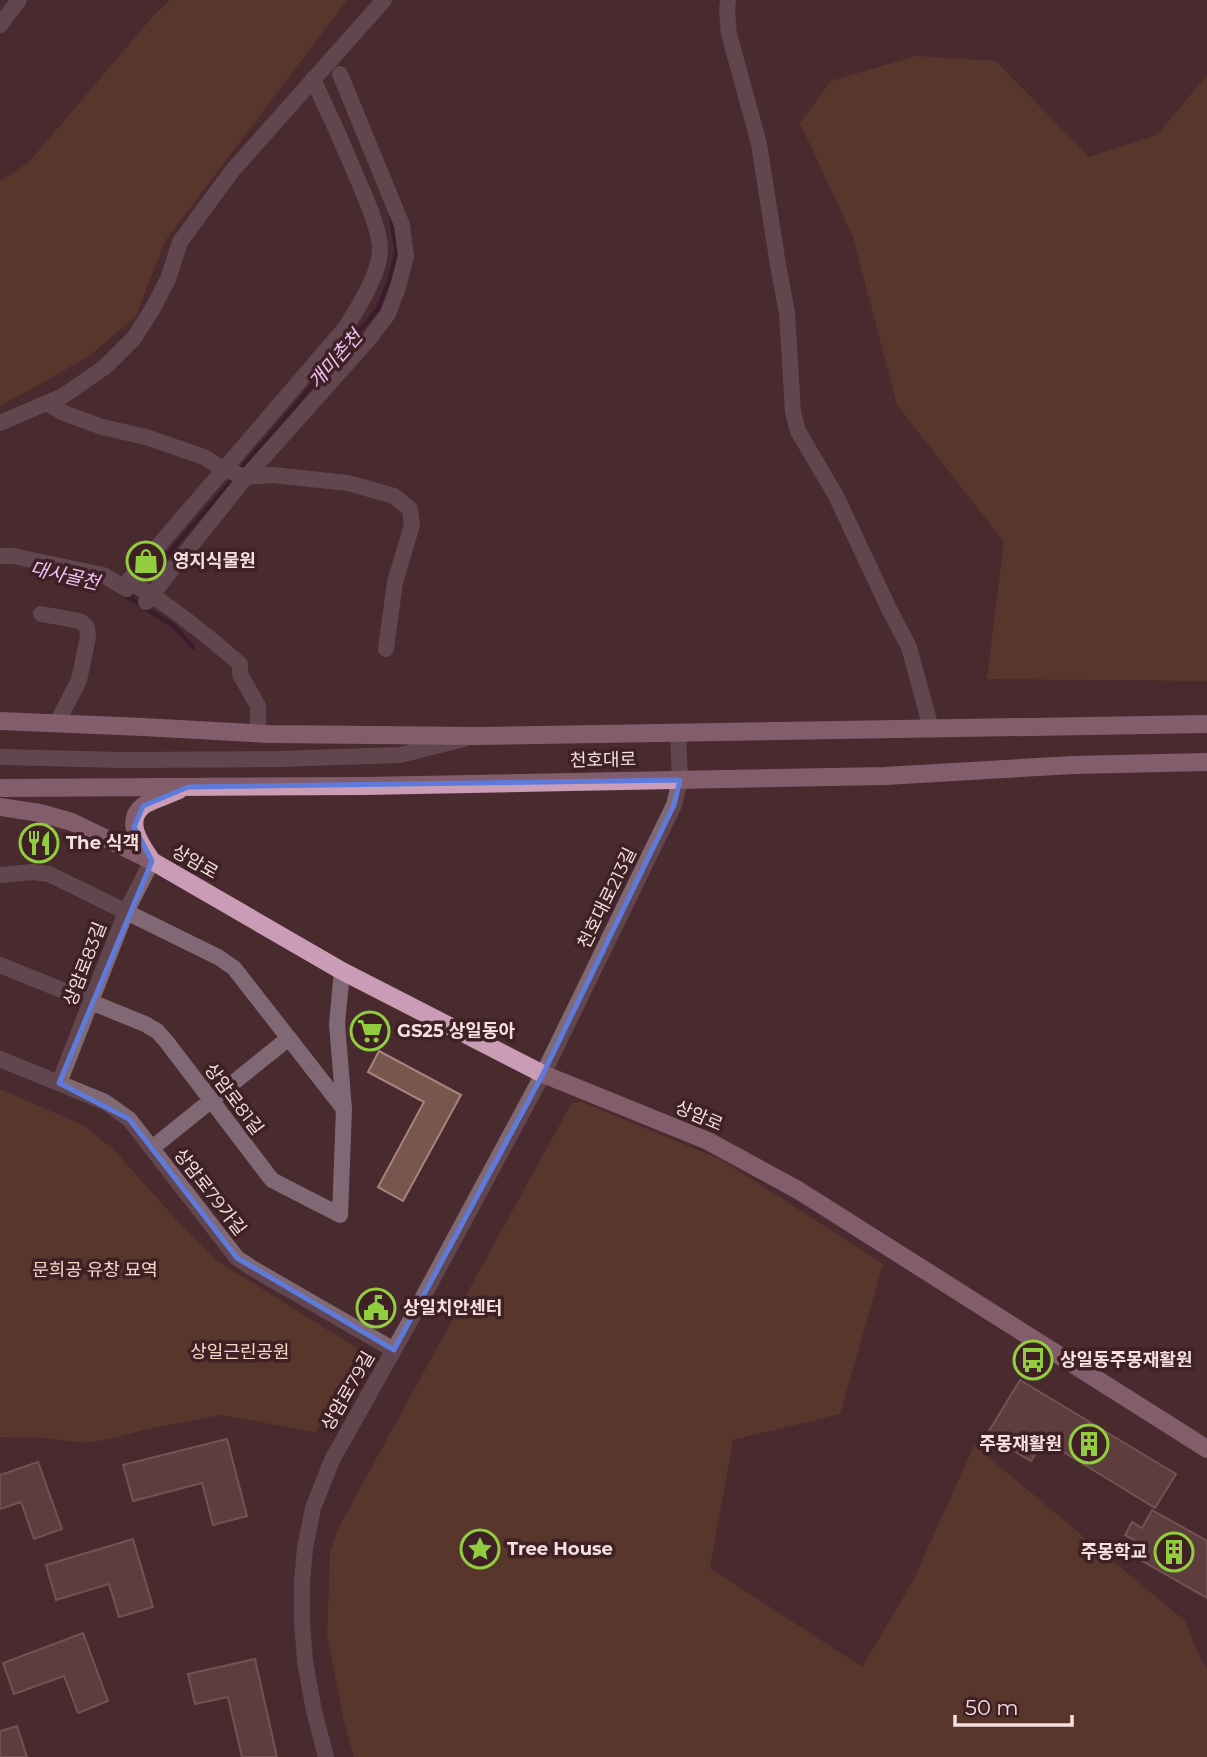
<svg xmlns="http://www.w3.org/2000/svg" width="1207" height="1757" font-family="Montserrat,'Noto Sans KR',sans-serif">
<rect width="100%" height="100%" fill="#492a2f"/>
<path fill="#6a4529" d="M170,0H347L165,241L136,316L88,357L0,406V181L28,163L154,15Z
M916,56L996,61L1089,157L1157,135L1207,75V681L987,679L1004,542L897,405L853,237L800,123L831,81Z
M0,1089L83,1125L114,1150L182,1226L216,1260L360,1350L316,1432L221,1415L148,1429L110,1439L86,1443L45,1438L0,1437Z
M576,1102H582L722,1160L883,1264L840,1414L733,1440L710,1568L862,1667L914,1579L974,1445L1185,1621L1200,1658L1207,1668V1757H354L343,1717L327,1635L330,1552L338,1529L382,1448L571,1104Z"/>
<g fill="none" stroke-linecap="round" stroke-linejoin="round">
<path stroke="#2b0c30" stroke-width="4.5" d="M240,470L377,310L388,284L397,252L391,218
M142,584L235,477
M128,597L175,627L193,647
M130,598L136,591"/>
</g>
<path fill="#78564e" stroke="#a9847c" stroke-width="2" d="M379,1051L461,1095L403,1201L378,1187L424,1102L368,1072Z
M1020,1380L1176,1474L1155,1508L1044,1440L1031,1461L1007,1447L1003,1453L983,1441Z
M227,1439L247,1516L213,1525L202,1483L133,1501L123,1465Z
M38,1462L62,1529L34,1539L21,1502L0,1509V1475Z
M1152,1510L1207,1541V1598L1137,1558L1145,1546L1125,1535L1132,1522L1142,1528Z
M133,1539L153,1607L119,1617L109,1584L56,1600L46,1565Z
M83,1633L108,1701L78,1713L64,1676L14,1694L3,1663Z
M255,1659L277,1757H242L228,1697L195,1704L188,1674Z
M17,1726L27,1757H0V1731Z"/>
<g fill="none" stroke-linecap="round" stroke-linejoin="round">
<path stroke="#806975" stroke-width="16" d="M728,0L727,11L729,34L759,144L778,265L787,313L793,412L798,431L836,496L890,611L909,647L931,728
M0,25L19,0
M47,403L64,413L102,427L146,437L204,457L225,470L246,477L272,475L348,483L394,496L410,509L412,525L395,582L386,649
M0,423L63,396L105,367L134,338L153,308L168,279L180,242L207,205L232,171L384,0
M0,556H13L103,575L127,589
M130,582C170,605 205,634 240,664V674L258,706V734
M123,587L346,327C359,306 380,274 380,249C380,231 368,204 361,187C346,151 330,115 313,79
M146,602L246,477L369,339L388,314L398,287L406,256L402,225L340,74
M41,614L80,621L87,627L88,637L79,680L57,723
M0,757L124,760L279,759L400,755L464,739
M0,875L32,872L49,874L218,957L234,968L344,1109
M0,965L145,1024L157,1031L166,1041L272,1180L340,1215L344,1109L337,1024L342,971
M0,1059L105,1102L129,1119L237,1258L252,1268L394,1350
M59,1083L126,912L152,861
M152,1148L289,1038
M326,1757L314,1711L305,1661L302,1622V1582L305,1548L313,1508L332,1460L409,1323L543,1074L674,805L680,780L678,732"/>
<path stroke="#cb9cb5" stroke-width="18" d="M0,721L143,727L269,734L476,736L1207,724
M0,788L365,786L885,776L1073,765L1207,762
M0,807L40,813L72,822L152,861L342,971L543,1074L708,1141L798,1190L1207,1449
M152,861C142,846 123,822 143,806C149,801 171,794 179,790"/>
</g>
<path d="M0 0H1207V1757H0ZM680,780L674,805L543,1074L394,1350L237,1258L129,1119L59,1083L152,861L134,827L143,806L188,787Z" fill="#492a2f" fill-opacity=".55" fill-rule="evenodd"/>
<path fill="none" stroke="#5e7adb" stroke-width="5" stroke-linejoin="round" d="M680,780L674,805L543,1074L394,1350L237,1258L129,1119L59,1083L152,861L134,827L143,806L188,787Z"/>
<defs>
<symbol id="shop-ring" viewBox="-11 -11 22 22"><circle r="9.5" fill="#3e2025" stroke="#92cd3f" stroke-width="1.5"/><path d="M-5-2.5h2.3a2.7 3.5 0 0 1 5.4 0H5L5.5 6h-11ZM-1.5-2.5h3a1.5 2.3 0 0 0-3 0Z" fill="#92cd3f"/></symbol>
<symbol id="restaurant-ring" viewBox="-11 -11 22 22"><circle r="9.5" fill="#3e2025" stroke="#92cd3f" stroke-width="1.5"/><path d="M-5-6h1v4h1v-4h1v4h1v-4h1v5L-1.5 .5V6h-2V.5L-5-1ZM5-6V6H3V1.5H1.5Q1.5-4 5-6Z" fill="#92cd3f"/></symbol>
<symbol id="supermarket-ring" viewBox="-11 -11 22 22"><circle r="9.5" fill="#3e2025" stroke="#92cd3f" stroke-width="1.5"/><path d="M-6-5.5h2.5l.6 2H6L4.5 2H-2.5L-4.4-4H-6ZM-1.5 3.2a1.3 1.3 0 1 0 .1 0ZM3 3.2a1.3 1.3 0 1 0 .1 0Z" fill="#92cd3f"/></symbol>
<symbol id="civic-ring" viewBox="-11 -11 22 22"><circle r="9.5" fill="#3e2025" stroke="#92cd3f" stroke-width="1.5"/><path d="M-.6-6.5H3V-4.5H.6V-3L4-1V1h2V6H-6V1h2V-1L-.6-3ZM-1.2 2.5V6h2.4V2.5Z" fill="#92cd3f"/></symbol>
<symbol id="bus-ring" viewBox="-11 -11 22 22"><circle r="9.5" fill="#3e2025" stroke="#92cd3f" stroke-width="1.5"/><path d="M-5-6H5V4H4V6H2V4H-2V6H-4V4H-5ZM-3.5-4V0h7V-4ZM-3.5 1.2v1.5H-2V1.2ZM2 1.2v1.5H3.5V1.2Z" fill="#92cd3f"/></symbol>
<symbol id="building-ring" viewBox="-11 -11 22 22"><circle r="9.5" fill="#3e2025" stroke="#92cd3f" stroke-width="1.5"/><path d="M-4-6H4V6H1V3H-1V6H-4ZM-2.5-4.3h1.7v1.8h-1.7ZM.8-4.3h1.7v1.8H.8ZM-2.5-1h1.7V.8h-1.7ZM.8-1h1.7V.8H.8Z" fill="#92cd3f"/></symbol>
<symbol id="sight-ring" viewBox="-11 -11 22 22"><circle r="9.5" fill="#3e2025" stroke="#92cd3f" stroke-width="1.5"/><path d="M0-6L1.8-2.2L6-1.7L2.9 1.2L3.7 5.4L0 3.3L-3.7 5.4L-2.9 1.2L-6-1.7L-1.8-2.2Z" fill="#92cd3f"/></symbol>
</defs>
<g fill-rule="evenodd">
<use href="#shop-ring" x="124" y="539" width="44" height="44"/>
<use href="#restaurant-ring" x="17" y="821" width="44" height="44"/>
<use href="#supermarket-ring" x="348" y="1009" width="44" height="44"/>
<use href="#civic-ring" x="354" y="1286" width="44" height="44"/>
<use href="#bus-ring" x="1011" y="1338" width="44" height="44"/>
<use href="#building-ring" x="1067" y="1422" width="44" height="44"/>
<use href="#sight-ring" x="458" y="1527" width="44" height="44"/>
<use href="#building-ring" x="1152" y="1530" width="44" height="44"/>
</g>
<g text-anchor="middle" stroke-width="7" stroke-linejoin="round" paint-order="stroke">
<g font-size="18" font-weight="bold" fill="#f4dfe1" stroke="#3e2025" text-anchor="start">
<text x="173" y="567">영지식물원</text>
<text x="66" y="849">The 식객</text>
<text x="397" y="1037">GS25 상일동아</text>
<text x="403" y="1314">상일치안센터</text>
<text x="1060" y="1366">상일동주몽재활원</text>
<text x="1062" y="1450" text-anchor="end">주몽재활원</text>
<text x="507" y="1555">Tree House</text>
<text x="1147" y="1558" text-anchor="end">주몽학교</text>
</g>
<g font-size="18" fill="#f4dfe1" stroke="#3e2025">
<text transform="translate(603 760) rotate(-1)" y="6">천호대로</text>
<text transform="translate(195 862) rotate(30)" y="6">상암로</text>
<text transform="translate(607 898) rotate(-64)" y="6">천호대로213길</text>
<text transform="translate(85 964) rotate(-69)" y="6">상암로83길</text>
<text transform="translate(234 1099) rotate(53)" y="6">상암로81길</text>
<text transform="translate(699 1116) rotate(23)" y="6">상암로</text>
<text transform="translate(210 1192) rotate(52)" y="6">상암로79가길</text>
<text transform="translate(348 1391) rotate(-60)" y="6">상암로79길</text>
</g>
<g font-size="18" fill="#f6d9c5" stroke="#3e2025">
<text x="95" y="1276">문희공 유창 묘역</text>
<text x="240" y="1358">상일근린공원</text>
</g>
<g font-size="19" font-style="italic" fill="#f0c4f7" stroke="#3e2025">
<text transform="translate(335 359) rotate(-49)" y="7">개미촌천</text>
<text transform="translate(65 575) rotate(13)" y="7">대사골천</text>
</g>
</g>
<path d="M955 1715v10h117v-10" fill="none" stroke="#f4dfe1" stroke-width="3.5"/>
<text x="965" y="1715" font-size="21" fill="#f4dfe1" stroke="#3e2025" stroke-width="5" paint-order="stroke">50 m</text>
</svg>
